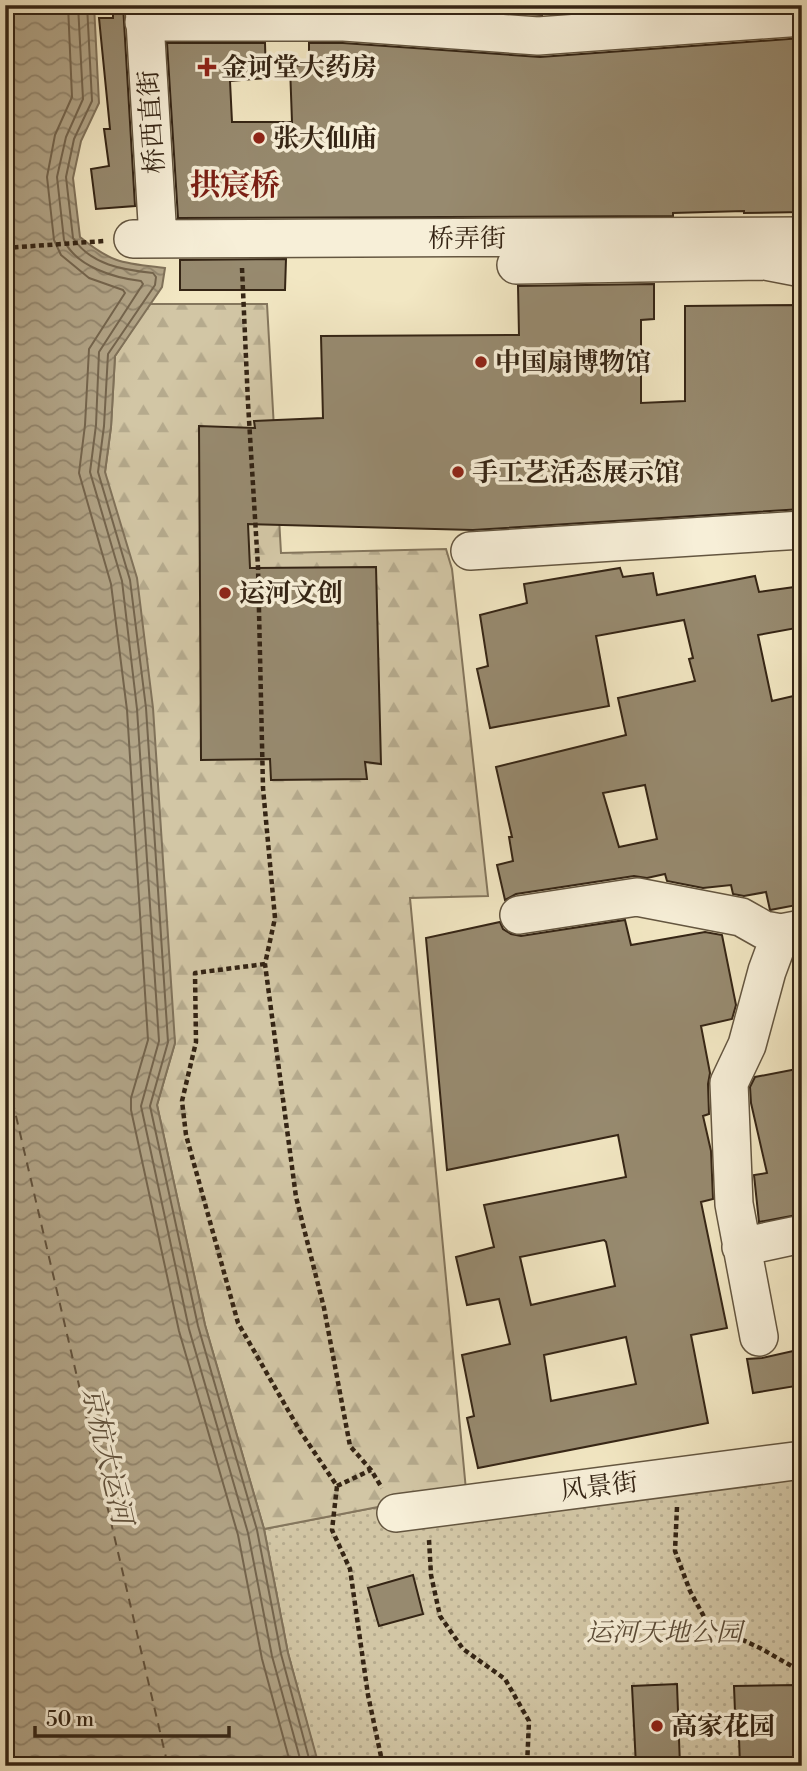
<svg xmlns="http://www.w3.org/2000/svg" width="807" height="1771" font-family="'Libre Bodoni','Noto Serif SC',serif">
<defs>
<pattern id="green-dots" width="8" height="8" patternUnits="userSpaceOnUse" patternTransform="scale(1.75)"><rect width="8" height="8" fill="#d2c6a5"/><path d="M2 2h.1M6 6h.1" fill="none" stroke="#b5aa8d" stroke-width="1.8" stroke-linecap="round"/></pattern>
<pattern id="forest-firs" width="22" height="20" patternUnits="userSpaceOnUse" patternTransform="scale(1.75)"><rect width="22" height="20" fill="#d2c6a5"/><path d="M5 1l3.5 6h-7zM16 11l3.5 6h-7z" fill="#b5aa8d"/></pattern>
<pattern id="water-waves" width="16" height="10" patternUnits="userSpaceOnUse" patternTransform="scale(1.75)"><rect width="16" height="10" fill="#b2a588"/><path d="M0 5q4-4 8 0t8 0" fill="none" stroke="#92866e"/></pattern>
</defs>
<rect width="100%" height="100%" fill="#f2e7c3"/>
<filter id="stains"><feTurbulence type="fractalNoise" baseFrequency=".00286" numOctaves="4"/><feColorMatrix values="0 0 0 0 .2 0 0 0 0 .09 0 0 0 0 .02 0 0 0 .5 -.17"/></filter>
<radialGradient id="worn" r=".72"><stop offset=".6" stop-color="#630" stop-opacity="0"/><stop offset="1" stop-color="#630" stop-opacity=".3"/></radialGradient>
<path fill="url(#green-dots)" stroke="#84765d" stroke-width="2" d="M802,1478V1766L318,1765L288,1653L264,1529L466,1490Z"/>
<path fill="url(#forest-firs)" stroke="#84765d" stroke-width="2" d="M149,304H267L281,553L446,549L452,569L488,896L410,898L466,1490L264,1529L205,1325L157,1105L175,1043L105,472L111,427L115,356Z"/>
<path fill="url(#water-waves)" stroke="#80725a" stroke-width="2" d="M5,5H94L99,103L81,141L73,178L80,237C113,264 123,263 165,268L162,287L115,356L111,427L105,472L137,578L153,708L175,1043L157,1105L205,1325L264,1529L288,1653L319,1766H5Z"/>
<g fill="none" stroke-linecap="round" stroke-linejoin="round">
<path stroke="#74654e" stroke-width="2" d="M68,5L72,97L55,135L47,177L54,240L61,255L89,278L123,290L125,293L89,349L85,425L79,473L111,584L127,710L148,1040L131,1098V1110L179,1331L238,1535L262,1659L291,1766
M78,5L83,99L66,137L57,177L64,240C76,267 115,278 141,281L143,284L99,352L96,425L90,472L122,581L137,709L159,1041L141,1106L189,1329L248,1533L272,1656L302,1766
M87,5L92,101L74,139L66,177L73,238C91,265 123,270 153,273L156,277L155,285L108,354L104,426L98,472L130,580L146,708L168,1042L150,1106L198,1326L257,1530L281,1654L311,1766"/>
<path stroke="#61523d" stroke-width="2" stroke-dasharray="9 7" stroke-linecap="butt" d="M5,1069L168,1766"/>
</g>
<path fill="#978a6f" stroke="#352515" stroke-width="2" fill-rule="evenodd" d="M113,5H123L135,206L96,209L91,169L109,166L104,129H110L99,18H113Z
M478,5H542V15L478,11Z
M802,38V212L744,213V211L673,213V216L178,218L167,43H265L266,78L230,81L232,122H292L290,66L309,65V43H343L540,57Z
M286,259L285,290H180V260Z
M654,284V319L641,320V403L685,401V306L802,305V509L473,530L248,524L250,568L376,567L381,764L365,762L367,779L271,780L270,759L201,760L199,426L255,428L254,421L323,418L321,336L519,335L518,286Z
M620,568L623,577L653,573L657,595L755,576L759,592L802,586V627L758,635L772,701L802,694V904L770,910L766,892L744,896L733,894L731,885L703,888L667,881L665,874L647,878L634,876L516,894L505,900L497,865L513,861L509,837H512L496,767L626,735L618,698L695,681L689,659L693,658L684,620L596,636L609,706L490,728L477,669L488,666L480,615L527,603L524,584ZM645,785L657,839L619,847L603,793Z
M625,920L631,945L705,932L722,935L736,1005L732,1019L701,1026L710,1073L708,1084L709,1114L703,1116L711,1151L713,1199L701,1202L727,1328L691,1335L708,1423L478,1468L467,1418L474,1416L462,1355L510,1344L499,1299L467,1305L456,1257L494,1247L484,1205L626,1177L618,1135L447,1170L426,938L500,922L503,929L511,934L521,936ZM604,1240L606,1242L615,1286L531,1305L520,1257ZM626,1337L636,1384L551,1401L544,1355Z
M802,1068V1214L759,1222L754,1175L767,1173L751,1103L750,1087L755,1077Z
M802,1349V1385L753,1393L747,1359L762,1358Z
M413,1575L423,1614L379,1626L368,1588Z
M677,1684L680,1766H636L632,1686Z
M797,1685L800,1766H740L739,1738H736L734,1686Z"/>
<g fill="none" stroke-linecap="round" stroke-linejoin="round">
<defs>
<path id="minor" d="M144,5L158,239
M144,22H344L538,36L802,17
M133,239L802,236
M516,265L765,261L802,268
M470,551L802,530
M519,915L637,897L741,917L764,930L781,933L802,929
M741,1247L802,1234
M759,1337L734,1204L729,1083L747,1045L767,971L781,933
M396,1513L802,1460"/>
</defs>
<use href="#minor" stroke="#645640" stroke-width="40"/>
<path stroke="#352515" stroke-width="4.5" stroke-dasharray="5 3.5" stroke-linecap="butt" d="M5,248L104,241
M242,268L248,403L258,567L263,788L275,918L265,964L296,1197L324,1308L350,1446L371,1470L382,1488
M265,964L195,973L196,1042L182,1101L186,1135L238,1323L300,1431L337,1486L332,1530L350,1569L368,1695L383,1766
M337,1486L371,1470
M677,1507L675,1551L690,1591L708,1624L760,1648L802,1672
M429,1540L431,1575L440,1616L463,1649L505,1679L529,1721L527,1766"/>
<use href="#minor" stroke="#f7efd8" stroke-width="37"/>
</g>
<g fill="#8f2418" stroke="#f7efd8" stroke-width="2.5">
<path d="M203.5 56.5h7v7h7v7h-7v7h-7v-7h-7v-7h7z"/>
<circle cx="259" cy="138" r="7"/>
<circle cx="481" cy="362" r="7"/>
<circle cx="458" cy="472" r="7"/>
<circle cx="225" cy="593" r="7"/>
<circle cx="657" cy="1726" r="7"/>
</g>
<g text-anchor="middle" stroke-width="7" stroke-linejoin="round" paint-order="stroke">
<g font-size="26" font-weight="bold" fill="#352515" stroke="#f7efd8" text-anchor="start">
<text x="221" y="76">金诃堂大药房</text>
<text x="273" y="147">张大仙庙</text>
<text x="495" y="371">中国扇博物馆</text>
<text x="472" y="481">手工艺活态展示馆</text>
<text x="239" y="602">运河文创</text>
<text x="671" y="1735">高家花园</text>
</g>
<g font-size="26" fill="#352515" stroke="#f7efd8">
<text transform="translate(151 122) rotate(-94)" y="9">桥西直街</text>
<text x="467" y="247">桥弄街</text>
<text transform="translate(599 1486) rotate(-7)" y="9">风景街</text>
</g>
<g font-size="26" font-style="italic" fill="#5c4d39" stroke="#f7efd8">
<text x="664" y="1641">运河天地公园</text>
</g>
<g font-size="28" font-style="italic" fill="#61523d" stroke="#f7efd8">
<text transform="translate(108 1455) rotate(77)" y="10">京杭大运河</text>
</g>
<g font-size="30" font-weight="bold" fill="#7a1f14" stroke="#f7efd8">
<text x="235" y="195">拱宸桥</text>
</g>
</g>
<rect width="807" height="1771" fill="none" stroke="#f2e7c3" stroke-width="28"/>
<rect x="7" y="7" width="793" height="1757" fill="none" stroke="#352515" stroke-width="3.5"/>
<rect x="14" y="14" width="779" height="1743" fill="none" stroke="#352515" stroke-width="2"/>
<path d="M35 1726v10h194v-10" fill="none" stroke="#352515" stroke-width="3.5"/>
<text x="46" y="1726" font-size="21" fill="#352515" stroke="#f7efd8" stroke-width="5" paint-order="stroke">50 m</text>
<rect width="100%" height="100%" filter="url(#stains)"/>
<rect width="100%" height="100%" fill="url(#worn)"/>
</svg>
